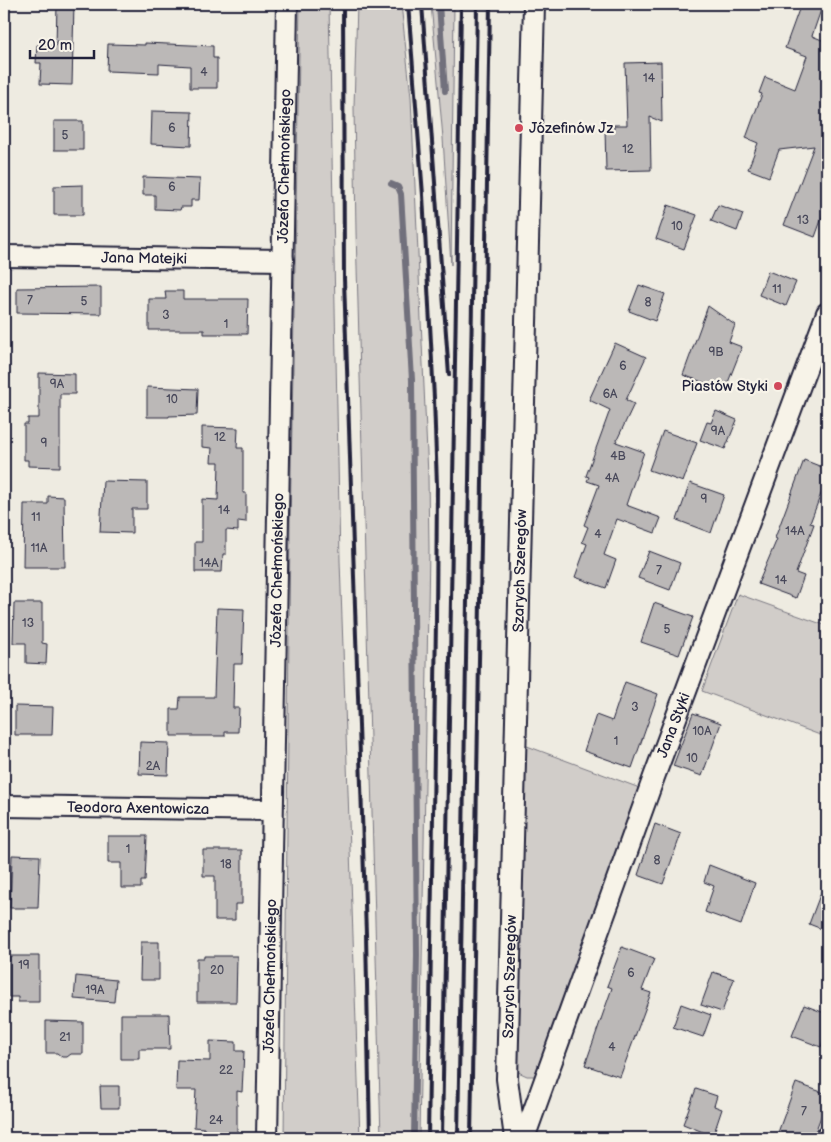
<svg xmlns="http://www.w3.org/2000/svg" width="831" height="1142" font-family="'Balsamiq Sans',sans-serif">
<rect width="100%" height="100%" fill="#eeebe1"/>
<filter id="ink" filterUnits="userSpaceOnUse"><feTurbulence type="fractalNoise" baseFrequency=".02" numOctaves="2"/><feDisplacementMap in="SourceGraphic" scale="10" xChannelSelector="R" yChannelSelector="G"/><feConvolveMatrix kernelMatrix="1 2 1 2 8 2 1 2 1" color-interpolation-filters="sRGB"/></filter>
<g filter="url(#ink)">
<path fill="#d1cdc9" stroke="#7a7882" d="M300,4H329L340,561L360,1138H284L290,527Z
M357,4H401L411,97L428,476L429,549L419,1138H381L356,231L354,107Z
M431,4H454L451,265L443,138Z
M738,594L827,626V716L820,735L702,691Z
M521,745L527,746L637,787L641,790L539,1076H527L516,1071Z"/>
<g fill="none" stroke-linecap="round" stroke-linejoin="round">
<path stroke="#716f7b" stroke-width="6" d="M439,4L445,91
M391,184L398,187L401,194L412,380L417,955L414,1138"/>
</g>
<path fill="#bbb8b7" stroke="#22223b" d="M57,4H74L72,85L40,84L41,63H36L37,45L56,46Z
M801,4H823L812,36L827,42V204L815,237L784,225L814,146L779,150L769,177L748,169L758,143L746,138L762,94L759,93L765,77L795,89L807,56L785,48Z
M145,43L213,46V58H217V88H190V66L159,64V73L107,71L108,44L145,45Z
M661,62L662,122L650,117L651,170L606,171L605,128H614V125H627L625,63Z
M152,111L192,112L191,146L151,144Z
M54,121H83V150H54Z
M143,177L200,179L199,200H191V207H181L180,210L155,209V195H143Z
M83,185V215H54V186Z
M668,205L697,215L684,249L656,239Z
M718,205L743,214L737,231L711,221Z
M768,271L796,282L786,306L759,295Z
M639,285L665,294L655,321L629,311Z
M101,287V314L17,313V288Z
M165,291H183V299H248L247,334H204V330H149V299H166Z
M708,306L735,325L729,342L742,347L725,390L683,375Z
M615,343L646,357L626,400L634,404L616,442L644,452L626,505L661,518L655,533L617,519L604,555L616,560L606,588L575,577L587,544L582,542L588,527L584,525L599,485L587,481L589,477L586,476L610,410L589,400Z
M39,373L75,374V394H60V467L28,466V460H24V424H28V418H39Z
M147,387L198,389L197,415L169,416V417H147Z
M716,411L737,420L725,449L700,440L707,422L711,423Z
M202,427L238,428L237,448H243V493H246V522L238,521V531L226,530V554H223L222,572H195V542H202V499L218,500L219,462H211L212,448L202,447Z
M663,431L697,443L683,482L649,470Z
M804,460L827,469V478L810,523L814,524L796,573L804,576L796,598L758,584L777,539L775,538Z
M103,481L147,482V509H132V533L100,532Z
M690,483L724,495L711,533L677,520Z
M48,496L64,497L65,567H23L24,504H48Z
M649,551L680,563L670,590L638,578Z
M14,603H42V643L47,644L46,664L26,663V643H13Z
M654,603L693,617L679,655L641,642Z
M217,608L244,609L242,664H234L233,708H239L238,732H225V736H171V709H179L180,697H214Z
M625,682L658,694L632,768L584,751L596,715L612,721Z
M15,706L53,707L52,735H15Z
M693,713L721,723L702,776L673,766Z
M140,742L169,743L168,775L139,774Z
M655,824L681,834L663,884L638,875Z
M108,836H147L145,881H141V888H121V863H108Z
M203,850H242V904H235V920H215V876H203Z
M12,855L40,856L38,908H10Z
M709,865L755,883L741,925L705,912L714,886L704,882Z
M826,879L827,880V931L809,924Z
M141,942H159V980H140Z
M622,947L654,959L642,990L651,993L620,1077L585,1065L612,988L607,986Z
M9,956H39V1002H18V997H9Z
M204,956H237L236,1002H197V958H204Z
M713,972L734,979L722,1012L701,1005Z
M76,976L116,980L114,1002L74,999Z
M681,1004L711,1015L703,1037L673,1027Z
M804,1005L827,1014V1030L821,1047L792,1036Z
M121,1014H169L170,1049H139V1059H121Z
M46,1021L83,1022V1054H71L67,1057H62L57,1053H46Z
M210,1041L236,1042V1051H244L242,1092L237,1091V1138H204V1128L194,1127L196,1090H176L177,1060L210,1061Z
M796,1083L827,1094V1100L813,1138H776Z
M100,1086H119V1108H101Z
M696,1089L717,1096L714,1106L722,1109L713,1136L683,1124Z"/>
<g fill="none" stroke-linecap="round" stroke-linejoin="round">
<defs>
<g id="minor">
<path id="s1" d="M4,256L283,260"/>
<path id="s2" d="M4,806L272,810"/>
<path id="s3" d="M267,1138L287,4"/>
<path id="s4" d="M515,1138L507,1079L534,4"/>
<path id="s5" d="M524,1138L654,777L827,313"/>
<path d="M827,1138V1136"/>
</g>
</defs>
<use href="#minor" stroke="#22223b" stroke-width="24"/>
<use href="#minor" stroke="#f7f3e8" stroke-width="20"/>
<path stroke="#22223b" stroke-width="4" d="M343,4L344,279L366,934L370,1138
M408,4L423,195L434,398L437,486L436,621L428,1138
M422,4L449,375
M442,1138L461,4
M458,1138L477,4
M471,1138L490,4"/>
</g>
</g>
<g fill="#d1495b" stroke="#f7f3e8" stroke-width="2">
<circle cx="519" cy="128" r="5"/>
<circle cx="778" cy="386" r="5"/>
</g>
<g text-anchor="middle" stroke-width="4.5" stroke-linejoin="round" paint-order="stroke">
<g font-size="12" fill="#48485a">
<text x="204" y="76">4</text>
<text x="649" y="82">14</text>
<text x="172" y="132">6</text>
<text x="65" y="139">5</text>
<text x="628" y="153">12</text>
<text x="172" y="191">6</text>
<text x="803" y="224">13</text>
<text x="677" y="230">10</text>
<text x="777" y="293">11</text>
<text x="30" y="304">7</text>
<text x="84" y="305">5</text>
<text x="648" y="306">8</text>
<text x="166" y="319">3</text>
<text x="226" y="328">1</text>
<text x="716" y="356">9B</text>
<text x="623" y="370">6</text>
<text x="57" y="388">9A</text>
<text x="610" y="398">6A</text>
<text x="172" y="403">10</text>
<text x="718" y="435">9A</text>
<text x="220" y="441">12</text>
<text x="44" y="447">9</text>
<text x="618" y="460">4B</text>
<text x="612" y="482">4A</text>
<text x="704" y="503">9</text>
<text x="224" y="514">14</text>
<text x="36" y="521">11</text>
<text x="795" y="535">14A</text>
<text x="598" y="538">4</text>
<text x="39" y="552">11A</text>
<text x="209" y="567">14A</text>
<text x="659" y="574">7</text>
<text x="781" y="584">14</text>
<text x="28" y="627">13</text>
<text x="667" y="633">5</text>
<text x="635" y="711">3</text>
<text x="702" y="735">10A</text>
<text x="616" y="745">1</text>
<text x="692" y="762">10</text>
<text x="153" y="770">2A</text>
<text x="128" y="853">1</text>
<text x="657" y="864">8</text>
<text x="226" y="868">18</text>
<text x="24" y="969">19</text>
<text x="217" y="974">20</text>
<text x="631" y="977">6</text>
<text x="95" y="994">19A</text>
<text x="65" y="1041">21</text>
<text x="612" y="1051">4</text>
<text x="226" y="1074">22</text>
<text x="804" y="1115">7</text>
<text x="216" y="1124">24</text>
</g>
<g font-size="15" fill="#22223b" stroke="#f7f3e8" text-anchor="start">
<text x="529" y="133">Józefinów Jz</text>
<text x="768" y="391" text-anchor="end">Piastów Styki</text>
</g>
<g font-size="15" fill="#22223b" stroke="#f7f3e8">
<text dy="5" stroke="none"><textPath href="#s3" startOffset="972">Józefa Chełmońskiego</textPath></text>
<text dy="5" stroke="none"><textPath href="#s1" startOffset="140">Jana Matejki</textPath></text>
<text dy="5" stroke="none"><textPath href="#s3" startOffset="568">Józefa Chełmońskiego</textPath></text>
<text dy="5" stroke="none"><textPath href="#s4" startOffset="568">Szarych Szeregów</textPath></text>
<text dy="5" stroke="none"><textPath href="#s5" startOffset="439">Jana Styki</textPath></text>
<text dy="5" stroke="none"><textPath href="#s2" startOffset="134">Teodora Axentowicza</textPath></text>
<text dy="5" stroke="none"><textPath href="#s3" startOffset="162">Józefa Chełmońskiego</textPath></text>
<text dy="5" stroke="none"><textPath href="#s4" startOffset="162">Szarych Szeregów</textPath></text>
</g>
</g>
<rect width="831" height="1142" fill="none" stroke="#f7f3e8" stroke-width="20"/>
<rect x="10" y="10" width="811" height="1122" fill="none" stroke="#22223b" stroke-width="2" filter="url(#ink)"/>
<path d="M30 50v8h64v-8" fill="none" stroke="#22223b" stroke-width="2.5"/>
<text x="38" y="50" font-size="15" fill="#22223b" stroke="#f7f3e8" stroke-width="4" paint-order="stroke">20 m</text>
</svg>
